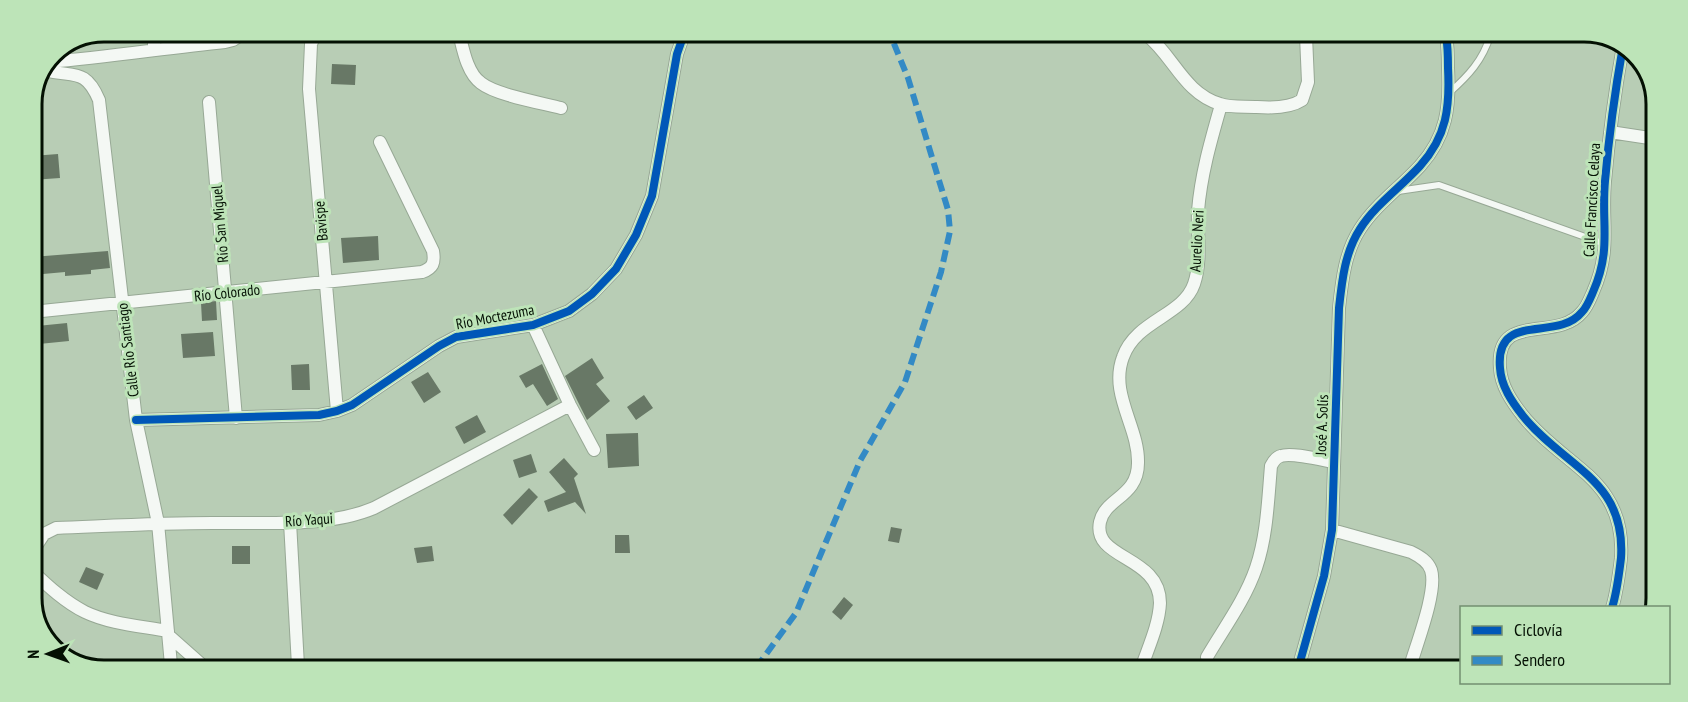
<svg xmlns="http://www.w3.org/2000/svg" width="1688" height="702" font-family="'PT Sans Narrow',sans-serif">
<rect width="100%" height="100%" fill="#b8cdb5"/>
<path fill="#687866" d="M332,64L356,65L355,85L331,84Z
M58,154L60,178L32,180V156Z
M378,236L379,260L343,263L341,238Z
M108,251L110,268L91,270V274L65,276V272L32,275V257Z
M216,301L217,320L202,321L201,303Z
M67,323L69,341L39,344L37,326Z
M213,332L215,356L183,358L181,334Z
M592,358L604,378L596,384L610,401L587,420L565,376Z
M309,364L310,390H292L291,365Z
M542,364L558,399L547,406L533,384L526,388L519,376Z
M428,372L441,392L424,403L411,382Z
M644,395L653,408L636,420L627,407Z
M477,415L486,432L464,444L455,427Z
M638,433L639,466L608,468L606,434Z
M531,454L537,472L519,478L513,460Z
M564,458L578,474L574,478L586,514L575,502L548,512L544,501L566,492L549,472Z
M529,488L538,497L512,525L503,515Z
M891,527L902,529L899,543L888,541Z
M615,535H629L630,553H615Z
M232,546H250V564H232Z
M432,546L434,561L417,563L414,548Z
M86,567L104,574L97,590L79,582Z
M844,597L853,605L841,620L832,612Z"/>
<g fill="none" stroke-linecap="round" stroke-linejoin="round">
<defs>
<path id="service" d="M1450,92C1468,76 1483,60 1490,36
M1398,191L1439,185L1605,244"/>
<path id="minor" d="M154,32V49
M316,32L311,44L309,89L337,411
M459,33C463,49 467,73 481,83C496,95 542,103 561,108
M1147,35C1174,57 1184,93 1220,104C1231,108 1246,106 1257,107C1271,108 1290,108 1302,100L1308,82L1306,36
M49,62C108,57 166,48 225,42L233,40L245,32
M45,70C73,78 85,67 99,100L136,420L158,523L171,665
M209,102L236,418
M1610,132L1656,139
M32,312L422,272C433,268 435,263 433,251L380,142
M533,325L570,405L594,450
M136,420L319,415L337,411L352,405L439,346L456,337L533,325L569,311L592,294L616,269L636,235L652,196L677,54L684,34
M290,522L298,666
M1332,530L1411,552C1419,556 1428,561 1431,570C1438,591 1415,648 1409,670
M32,552L44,534L56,528C108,526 160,523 212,523C262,522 327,528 374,508L570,405
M32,571C48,586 65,602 85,612C110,624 141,626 168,631
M1612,608C1617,592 1619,575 1621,558C1626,479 1565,468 1523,416C1512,402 1501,386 1500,368C1495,310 1557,343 1582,312C1587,307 1590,299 1593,292C1612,249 1601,224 1605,181C1609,135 1615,91 1623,46
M168,635L203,666
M1207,657C1224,628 1245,600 1256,568C1267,536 1268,500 1271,466C1273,462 1276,457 1281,456C1291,452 1322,460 1334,462
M1141,669C1148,648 1159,625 1160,603C1160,555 1092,560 1100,522C1105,498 1138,497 1138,463C1139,427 1109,394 1123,357C1136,320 1183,316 1194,284C1202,260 1197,235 1198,211C1201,174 1211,140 1221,105
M1298,669L1324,576L1332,530L1339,308C1342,280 1345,252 1360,229C1375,205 1401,187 1420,166C1447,136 1450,107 1448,68C1448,58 1448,47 1446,36"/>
</defs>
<use href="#service" stroke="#97a895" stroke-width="8"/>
<use href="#minor" stroke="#97a895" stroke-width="14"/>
<use href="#service" stroke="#f4f8f4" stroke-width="6"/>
<use href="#minor" stroke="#f4f8f4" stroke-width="12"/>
<path stroke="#338ac5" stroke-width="6" stroke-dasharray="12 6" stroke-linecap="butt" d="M756,668L796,613L860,461L905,382L941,272L950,231L948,210L908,78L890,34"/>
<defs>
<path id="cycleway" d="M136,420L319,415L337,411L352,405L439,346L456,337L533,325L569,311L592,294L616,269L636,235L652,196L677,54L684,34
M1612,608C1617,592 1619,575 1621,558C1626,479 1565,468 1523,416C1512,402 1501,386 1500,368C1495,310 1557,343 1582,312C1587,307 1590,299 1593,292C1612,249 1601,224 1605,181C1609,135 1615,91 1623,46
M1298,669L1324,576L1332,530L1339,308C1342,280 1345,252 1360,229C1375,205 1401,187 1420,166C1447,136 1450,107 1448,68C1448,58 1448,47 1446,36"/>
</defs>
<use href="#cycleway" stroke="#bde4b8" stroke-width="11"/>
<use href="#cycleway" stroke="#0057b8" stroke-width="8"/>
</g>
<g text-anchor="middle" stroke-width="6" stroke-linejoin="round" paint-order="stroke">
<g font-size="15" fill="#041003" stroke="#bde4b8">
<text transform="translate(1592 200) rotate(-87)" y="5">Calle Francisco Celaya</text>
<text transform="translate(321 221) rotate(-95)" y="5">Bavispe</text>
<text transform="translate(220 224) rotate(-95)" y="5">Río San Miguel</text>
<text transform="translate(1197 241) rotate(-87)" y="5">Aurelio Neri</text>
<text transform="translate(227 293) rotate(-6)" y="5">Río Colorado</text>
<text transform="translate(495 317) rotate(-11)" y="5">Río Moctezuma</text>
<text transform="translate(128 350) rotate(-97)" y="5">Calle Río Santiago</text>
<text transform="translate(1322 425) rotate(-88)" y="5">José A. Solís</text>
<text transform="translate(309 520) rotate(-4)" y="5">Río Yaqui</text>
</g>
</g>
<path d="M0 0H1688V702H0ZM104 42H1584A62 62 0 0 1 1646 104V598A62 62 0 0 1 1584 660H104A62 62 0 0 1 42 598V104A62 62 0 0 1 104 42Z" fill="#bde4b8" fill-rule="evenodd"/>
<path fill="none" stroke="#041003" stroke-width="3" d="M104 42H1584A62 62 0 0 1 1646 104V598A62 62 0 0 1 1584 660H104A62 62 0 0 1 42 598V104A62 62 0 0 1 104 42Z"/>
<rect x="1460" y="606" width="210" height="78" fill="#bde4b8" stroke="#738f70" stroke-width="1.5"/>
<rect x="1472" y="626" width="30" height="9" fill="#0057b8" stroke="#738f70" stroke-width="1.5"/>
<text x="1514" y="636" font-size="18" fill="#041003">Ciclovía</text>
<rect x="1472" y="656" width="30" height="9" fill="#338ac5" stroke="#738f70" stroke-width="1.5"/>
<text x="1514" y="666" font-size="18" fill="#041003">Sendero</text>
<g transform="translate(48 654) rotate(269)" stroke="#bde4b8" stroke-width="4.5" paint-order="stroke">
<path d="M0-4.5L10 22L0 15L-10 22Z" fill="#041003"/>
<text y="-9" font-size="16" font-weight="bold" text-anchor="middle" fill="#041003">N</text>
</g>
</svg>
